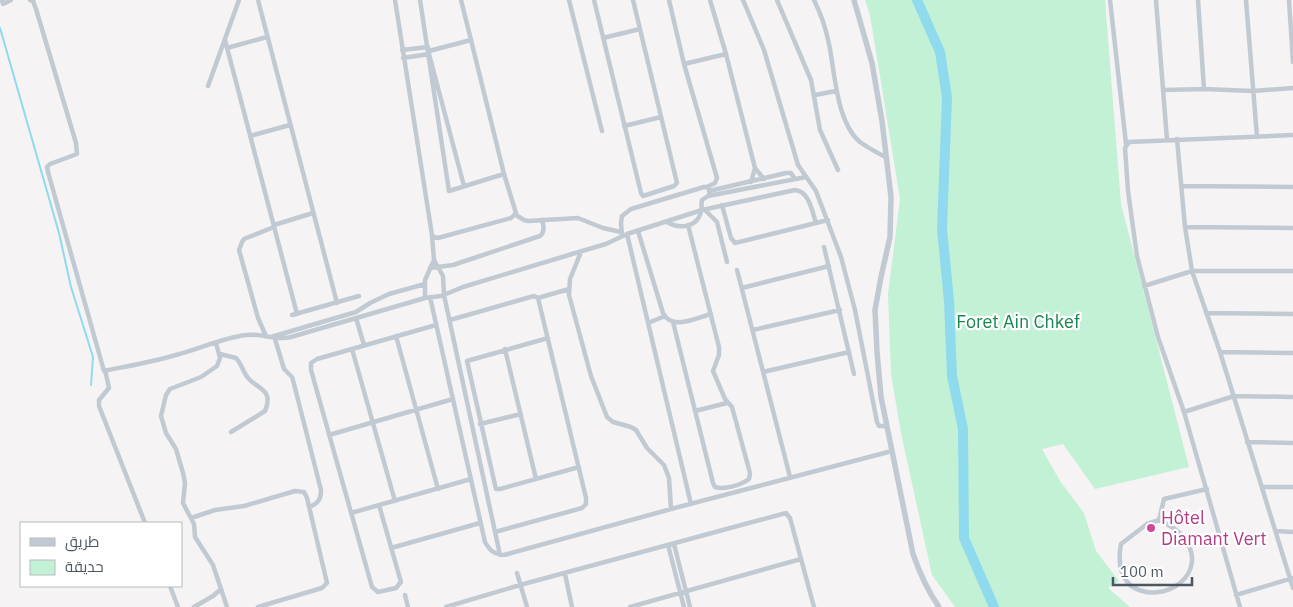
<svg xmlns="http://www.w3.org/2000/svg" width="1293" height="607" font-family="'IBM Plex Sans',Cairo,sans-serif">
<rect width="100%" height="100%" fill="#f5f3f3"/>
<path fill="#c3f1d5" d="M865,0H1105L1121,204L1189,467L1095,489L1063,444L1042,449L1060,481L1084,513L1096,551L1119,581L1108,588L1130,607H955L932,575L901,433L891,374L888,294L900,199L870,15Z"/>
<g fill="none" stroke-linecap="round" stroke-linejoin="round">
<path stroke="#90daee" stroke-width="2" d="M0,28L59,233L71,287L93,357L91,385"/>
<path stroke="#90daee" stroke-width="10" d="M917,0L940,52L947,97L942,229L949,301L952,376L963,429L964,538L994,607"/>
<path stroke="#c1cad2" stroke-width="4.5" d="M2,0L3,4L11,0
M30,0L33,1L36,9L76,143L77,154L50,164L47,167L48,172L104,371C128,366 152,362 176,355C199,349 222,338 246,335C262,333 276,341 291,337L425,298L441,296L463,287L572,254L606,244L627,234L702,210L795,190C809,191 812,211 816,223
M258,0L337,303
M395,0L432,235L434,237L438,238L511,218L516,213L504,174L471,40L429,51
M420,0L449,191L504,174
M461,0L471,40
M569,0L602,131
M594,0L641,193L643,196L674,186L677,183L633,0
M669,0L684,64L717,178L715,183L707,187
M710,0L726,54L755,168L764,179
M743,0L764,50L798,165L816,191L841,257L855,310L877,422L879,426H887
M777,0L811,80L820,130L838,170
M814,0C821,14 826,29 829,44C835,72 836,122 860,142C868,148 878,153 887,158
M1110,0L1126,144
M1156,0L1167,140
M1198,0L1204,89
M1246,0L1257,137
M1289,0L1293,62
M603,38L640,29
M225,40L297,314
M227,48L267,37
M402,50L428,47
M403,58L429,54L464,186
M684,64L726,54
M208,86L239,0
M1164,90L1204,89L1253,91L1293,88
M815,95L836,91
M624,126L661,117
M250,136L290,125
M1177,139L1185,227L1192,271L1220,352L1293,588
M751,182L755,168
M1181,186L1293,187
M709,191L786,173H791L795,179
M722,205L731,238L735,243L828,220
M705,210L717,222L727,262
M516,215L524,220L528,221L578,218L603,228L621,232
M667,222C679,229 697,228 701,212C702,208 701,204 702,200L708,196L806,177
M274,225L313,213
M1185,227L1293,228
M638,231L663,313C672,331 696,318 711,314
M627,234L691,504
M432,236L434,260L443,276L444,295L500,555
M622,236L621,223L622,216L631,209L704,187H708L710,195
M824,247L854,374
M581,252L570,279L569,295L591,376L607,417L613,422L631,427L636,430L647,448L664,465L669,478L671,509
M430,268L453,265L540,236C545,232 544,226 542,220
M737,270L790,477
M1144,286L1192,271H1293
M742,288L829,266
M430,297L485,542C490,551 494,554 504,555L671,509L892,451
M425,298V280L434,260
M538,298L569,289
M1206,313L1293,314
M292,315L359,296
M356,318L364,345
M450,320L534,296L538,298L586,498V504L582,508L495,532
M673,322L713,483L715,487C725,490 741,485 749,479L750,473L732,407L725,399L713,371L719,355V347L688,225
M648,323L665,316
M753,330L840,310
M266,336L258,318L239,250L242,242L244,239L274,227
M396,336L438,489
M271,337L356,312L370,303L389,294L425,284
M548,338L467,361L495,485L496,489H500L579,467
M275,339L284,369L292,377L294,384L321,490C321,499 318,504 309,507
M216,343L220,358L217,366L201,377L170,389L166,395L161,416L166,433L176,449L183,473L185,483L183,503L194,524L195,537L213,565L227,607
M352,349L395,501
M505,349L536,479
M1220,352L1293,353
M220,354L236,358C242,364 243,373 249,379C258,389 274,390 265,411L231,432
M105,370L109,388L99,400V406L145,523
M763,372L849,352
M695,411L727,403
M1184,412L1234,396L1293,397
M480,424L521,414
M329,435L453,399
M1247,442L1293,443
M1262,487H1293
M379,505L401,582L396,588L378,592L372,587L311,370V363L317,359L436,325
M351,513L471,479
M191,518L215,510L244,506L295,491L304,492L307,498L327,583L322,588L258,607
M1159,520C1168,525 1178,529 1184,538C1211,573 1164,607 1131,586C1119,575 1118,560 1121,544L1147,524L1159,520L1164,499L1207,489
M1276,531L1293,532
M674,544L690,607
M668,545L684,607
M1188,545L1220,539
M391,548L480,523
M517,573L527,607
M565,574L572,607
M170,586L178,607
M405,595L408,607
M1236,595L1293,578
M194,607L213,596L221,589
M446,607L520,585L786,513L790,518L814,607
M630,607L801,559
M1240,607L1184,412L1158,337L1137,256L1128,191L1125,148L1129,142L1293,135"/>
<path stroke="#c1cad2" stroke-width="5.5" d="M854,0L872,63L882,121L891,197L890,237L881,277L875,310L877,352L881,397L913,554C920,574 927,590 939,607"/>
</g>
<circle fill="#d1479c" stroke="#fff" stroke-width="2" cx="1151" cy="528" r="5"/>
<g text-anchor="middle" stroke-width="4.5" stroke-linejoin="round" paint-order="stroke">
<g font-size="18" fill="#17864f" stroke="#fff">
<text x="1018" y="328">Foret Ain Chkef</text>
</g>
<g font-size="18" fill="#b23c85" stroke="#fff" text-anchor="start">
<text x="1161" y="524">Hôtel<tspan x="1161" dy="21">Diamant Vert</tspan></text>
</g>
</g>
<rect x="20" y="522" width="162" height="65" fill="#ffffff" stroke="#b7bbc0"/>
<rect x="30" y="538" width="25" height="8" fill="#c1cad2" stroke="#b7bbc0"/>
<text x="65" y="547" font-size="15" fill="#4a5661">طريق</text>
<rect x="30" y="560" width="25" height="15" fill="#c3f1d5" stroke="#b7bbc0"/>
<text x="65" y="572" font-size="15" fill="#4a5661">حديقة</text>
<path d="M1113 577v8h79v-8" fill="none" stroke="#4a5661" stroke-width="2.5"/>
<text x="1120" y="577" font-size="15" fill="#4a5661" stroke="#ffffff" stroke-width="4" paint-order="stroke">100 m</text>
</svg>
